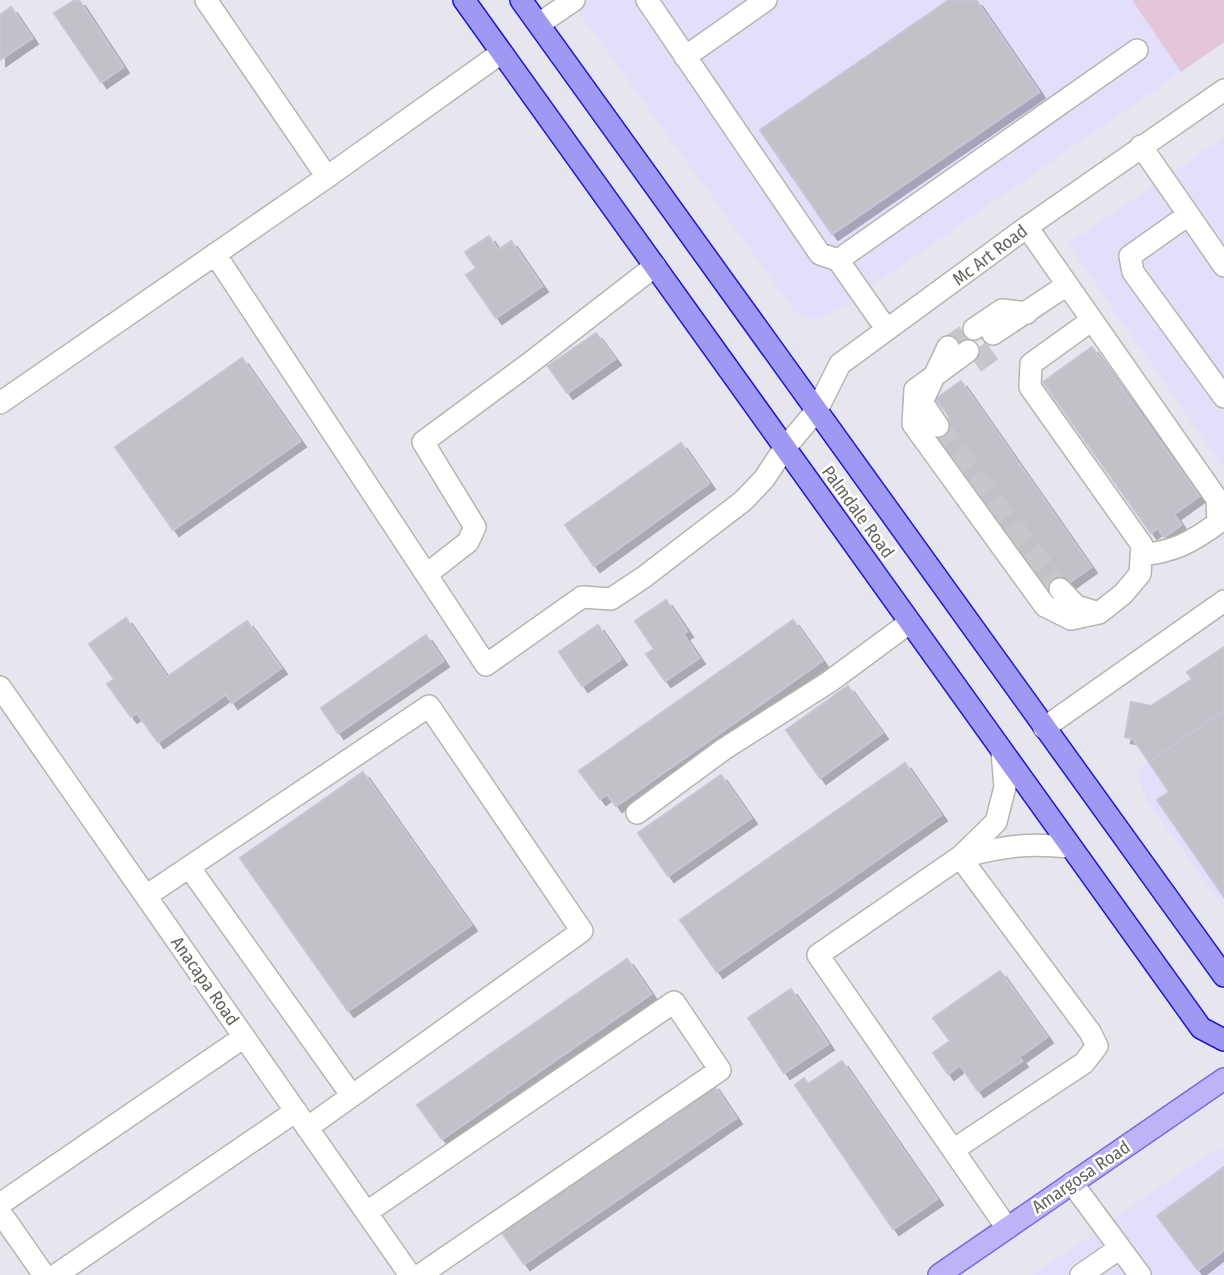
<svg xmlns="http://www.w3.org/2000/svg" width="1224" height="1275" font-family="'Fira Sans Condensed',sans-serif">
<defs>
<filter id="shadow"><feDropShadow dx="6" dy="6" stdDeviation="0" flood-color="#0004"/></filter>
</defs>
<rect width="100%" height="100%" fill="#e7e6ef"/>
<path fill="#e2dffb" d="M570,0H1132L1181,72L833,313L820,319H811L801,316L792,308Z
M1224,137V469L1068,244Z
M1224,710V908L1147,800L1136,771Z
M1224,1149V1275H1032L1212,1151Z"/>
<path fill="#e3c6da" d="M1132,0H1224V42L1181,72Z"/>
<path fill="#c1c1c7" stroke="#c5c5d3" stroke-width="2" filter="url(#shadow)" d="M75,0H79L123,67L101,82L54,13Z
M949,0H976L1039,92L832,234L760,130Z
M11,7L32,38L0,60V15Z
M489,236L498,250L511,241L542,286L496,318L466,275L476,268L465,252Z
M596,333L615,359L567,393L548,366Z
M1092,347L1199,496L1174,514L1181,525L1164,537L1158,528L1151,533L1043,382Z
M242,358L300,441L173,530L115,447Z
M961,381L1091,567L1046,599L930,432L950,418L936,399Z
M681,443L709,483L594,566L565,525Z
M666,600L687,631L683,634L699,658L665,681L646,654L654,649L635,621Z
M126,618L167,677L247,621L281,668L232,703L226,694L158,742L137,713L131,717L107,684L114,679L89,644Z
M793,620L822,661L616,806L607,794L600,799L579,771Z
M598,625L621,659L582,686L559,652Z
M426,635L443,661L338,733L321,708Z
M1224,647V710L1149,762L1133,739L1125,737L1131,702L1151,706L1192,679L1187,672Z
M848,686L882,733L820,778L786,730Z
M1224,711V897L1157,800L1169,792L1149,762Z
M905,763L941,815L717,972L680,920Z
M363,772L471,925L348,1011L240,858Z
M721,775L751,818L668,876L638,833Z
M627,959L651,994L442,1139L417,1105Z
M1000,971L1047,1037L1019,1057L1022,1061L978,1091L960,1065L948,1074L933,1053L950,1041L933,1018Z
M791,989L828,1044L784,1073L748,1018Z
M842,1061L937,1199L893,1229L795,1085L804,1078L808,1084Z
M713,1084L736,1118L524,1264L501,1231Z
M1224,1167V1250L1198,1270L1157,1216Z"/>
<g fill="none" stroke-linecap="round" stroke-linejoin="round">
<path stroke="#c6c6cb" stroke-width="21" stroke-dasharray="21 10" stroke-linecap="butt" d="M948,347L974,329
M975,363L1000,345
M938,426L1060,589"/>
<defs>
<path id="minor" d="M206,0L327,177
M647,0L820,254L838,260L887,330
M539,24L574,0
M685,57L766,0
M1141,146L1224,266
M1188,215L1130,256L1133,272L1224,397
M1027,227L1217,499L1218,523
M215,254L486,665L582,597L611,599L644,577L743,501L764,479L784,449L817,410L840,364L1027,227L1224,90
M838,260L1137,50
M974,329L1002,310L1027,313
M993,334L1067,285
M968,351L915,390L913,424L1045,606L1071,619L1099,613L1123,594L1140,574L1142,545L1030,387L1031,364L1092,320
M0,403L327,177L501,53
M938,426L922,402L948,347
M1141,555C1174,552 1192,542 1218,523
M427,574L468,542L475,527L423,442L530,363L655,266
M1060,589L1076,606L1099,613
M0,687L410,1275
M1044,728L1224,601
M1002,752L1005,787L996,822L960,857L818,955L1007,1228
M637,813L724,749L829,682L909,623
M962,857C1004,846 1026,843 1070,847
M189,867L352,1096
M146,896L429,706L582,931L307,1128
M953,1150L1084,1063L1097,1046L1090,1032L960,857
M1072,1183L1140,1275
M0,1204L244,1037
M0,1212L44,1275
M367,1212L674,1002L720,1070L420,1275
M56,1275L296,1111
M1081,1275L1120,1248"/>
<path id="major" d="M939,1275L1224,1079"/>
<path id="highway" d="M464,0L1201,1028L1224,1040
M521,0L1224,976"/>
</defs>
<use href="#minor" stroke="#b5b5af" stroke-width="24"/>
<use href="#major" stroke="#706ae4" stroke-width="24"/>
<use href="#highway" stroke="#1917de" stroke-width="24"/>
<use href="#minor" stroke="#fff" stroke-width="21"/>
<use href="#major" stroke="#beb3f7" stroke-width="21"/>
<use href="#highway" stroke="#a099f3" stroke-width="21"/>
</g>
<g text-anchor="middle" stroke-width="5" stroke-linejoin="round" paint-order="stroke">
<g font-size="18" fill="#65645e" stroke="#fff">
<text transform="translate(990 255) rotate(-37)" y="6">Mc Art Road</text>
<text transform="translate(858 512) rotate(54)" y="6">Palmdale Road</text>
<text transform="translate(205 981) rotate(55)" y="6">Anacapa Road</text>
<text transform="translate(1081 1177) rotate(-34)" y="6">Amargosa Road</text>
</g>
</g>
</svg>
